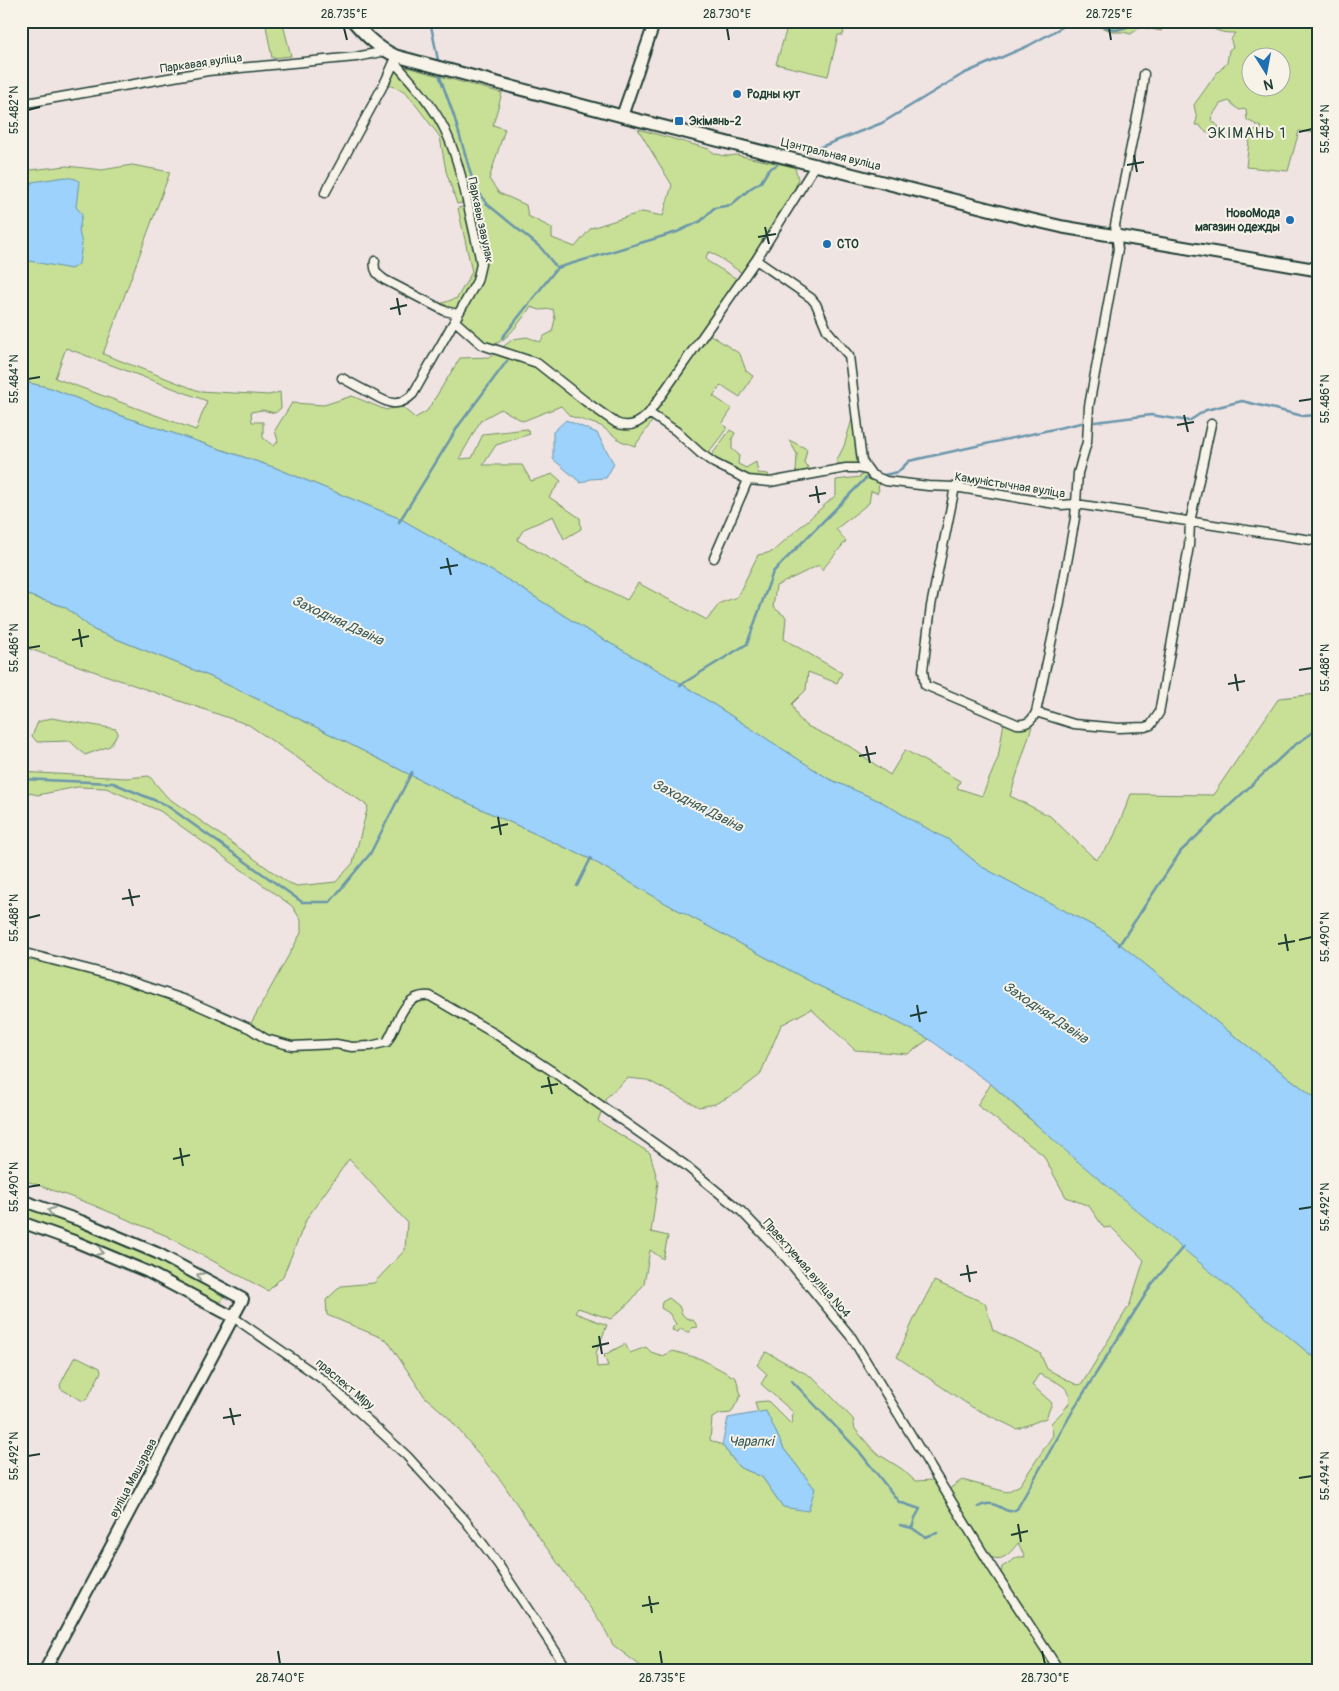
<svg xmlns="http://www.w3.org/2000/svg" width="1339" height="1691" font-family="Pangolin,sans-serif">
<rect width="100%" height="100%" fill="#f0e4e3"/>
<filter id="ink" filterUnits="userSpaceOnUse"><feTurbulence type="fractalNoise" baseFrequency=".02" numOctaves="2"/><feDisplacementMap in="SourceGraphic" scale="10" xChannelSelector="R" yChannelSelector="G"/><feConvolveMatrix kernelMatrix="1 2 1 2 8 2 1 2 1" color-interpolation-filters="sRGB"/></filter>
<g filter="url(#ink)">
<path fill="#c8e096" stroke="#748e65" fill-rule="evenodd" d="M265,21H278L280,24H283L291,56L272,58Z
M789,21H823L833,27H840L844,32L843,35H838L828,76L776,64Z
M1082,21H1318V133L1299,131L1288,171L1246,167L1250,132L1252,130L1261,131V127L1247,120L1246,109L1239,110L1229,101L1220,104L1212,116L1211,121C1217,124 1220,126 1220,134C1212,133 1204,134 1200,125H1195L1197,119L1194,105L1216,74L1227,63L1229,50L1233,47C1230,40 1231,39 1235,33C1230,33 1224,33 1219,31C1217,31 1214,29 1212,28C1195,23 1193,34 1174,23L1171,24L1163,22L1161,31L1141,27L1131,34L1123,32H1115ZM1252,58H1282V88H1252Z
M406,67L502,93L493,125L505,129L489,179L499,193L526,205L528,216L552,228V238L575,247L591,228L642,212L663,216L672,185L638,129L709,149C716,156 726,157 736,155L790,166L795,168L798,179L794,192L777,215L765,239L746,270L742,273L711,252L708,253L706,257L707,261L737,279L730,294L641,419L621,427C633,434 639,422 649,418L653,420L635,446L621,441L601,426L570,416L561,406L523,421L501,409L481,420L459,459L472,458L483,434L527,429L530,434L496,445L483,465H522L531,481L553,474L561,481L549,497L580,518L581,529L564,539L553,516L524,529L517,540L591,582L627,600L638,583L707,620L720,603L737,597L758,555L772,552L836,495V480L860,477L865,472H847L842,468L841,465L836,462L844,446L853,416L858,452L880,484L878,487L879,490L877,493L871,491L869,503L836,529L846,541L822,570L819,565L776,586L773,607L786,617L784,639L842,673L837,683L808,672L806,690L792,704L797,716L805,725L849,746L890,775L905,750L960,781L957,788L982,796L998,758L1004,722L1033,723L1010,796L1050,816L1096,860L1112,841L1131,794L1213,795L1279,698L1318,694V1100L1223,1027L1105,932L982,867L949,840L915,822L882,802L829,779L682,684L585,629L513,583L401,519L276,468L116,414L51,388L21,381V171L67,166L102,170L132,165L170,172L103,354L199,391L269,395L280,392L281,408L275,413L262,410L251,412L252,422H263V438L274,446L278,441L275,430L292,403L324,405L352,396L386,410L401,406L415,418L427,411L460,358L490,357L513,339L527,337L540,342L544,336L552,332L555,319L553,309L540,310L531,307C521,319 502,352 484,343C476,340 467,329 460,322L459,320L482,273L455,146L404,69ZM66,348L207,401L196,430L55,378Z
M394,70H396L404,76L417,91L442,129L455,163L463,201L462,203L457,204L446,171L440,137L406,92L388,84V82Z
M463,207H465L477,253L478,272L459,307L454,309L442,307L440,304L457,298L472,272L458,208Z
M709,334L740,354L746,371L753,376L740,397L721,385L713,396L732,409L722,424L727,428L709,452L706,453L656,415L655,408Z
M730,430L735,433L732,439V449L739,455L738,464L746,468L756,462L758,473L768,474L770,480L747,477L712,458L711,456Z
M789,440L807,449L804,463L813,472L796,474L797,454Z
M21,593L65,607L94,630L209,676L316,727L442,791L590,859L667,904L702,923L817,985L903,1025L929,1039L908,1054L855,1050L811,1009L781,1025L760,1075L738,1092L715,1104L699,1107L647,1080L627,1078L606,1098L598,1121L650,1153L658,1182L651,1232L668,1236L663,1259L650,1250L644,1284L631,1301L611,1319L578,1308L575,1313L607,1325L596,1353L597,1367L608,1366L604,1355L625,1344L630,1353L646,1347L651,1352L663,1356L673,1351L701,1359L736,1378L741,1395L731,1413L720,1414L712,1418L710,1440L722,1445L739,1467L762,1477L783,1507L815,1489L784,1449L766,1412L758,1413L755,1402L768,1401L792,1425L793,1412L761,1384L767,1374L757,1365L766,1352L814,1378L853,1419L855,1429L875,1452L902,1469L915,1481L933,1480L966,1527L1055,1670H642V1667L613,1645L602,1624L541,1540L502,1482L448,1417L425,1397L387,1340L327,1315L326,1300L341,1286L374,1283L405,1250L407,1222L349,1159L307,1218L283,1276L268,1291L167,1236L88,1203L21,1179V949L250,1025L301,933V920L292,906L160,811L106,788L77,787L38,795L21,791V772L126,778L149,776L167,797L287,882L297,886L336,882L353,863L368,806L249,725L21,646Z
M51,718L116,729L118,733L110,746L85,755L70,741L37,742L32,736L38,722Z
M991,1084L1026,1116L1318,1361V1670H1063L1001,1573L1002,1567L1018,1557H1025L1018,1543C1011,1552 1002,1564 989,1556L949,1489L962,1480L1007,1492L1020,1485L1053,1435L1051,1423C1056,1418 1064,1411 1068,1405C1077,1387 1051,1380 1039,1374L1032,1385L1052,1403L1046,1418L1017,1429L972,1407L897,1357L914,1319L934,1281L985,1303L993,1330L1040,1353L1047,1369L1077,1385L1082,1384L1130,1304L1144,1260L1111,1227L1104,1228L1089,1206L1066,1197L1043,1155L977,1105Z
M21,1206L79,1226L155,1258L224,1296L220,1305L150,1267L75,1235L21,1216Z
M669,1298L679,1306L682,1314L686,1318L693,1320L698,1327L691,1328L689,1332H686L681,1328L678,1332L672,1330L673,1327L676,1324L669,1313L661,1308L662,1302Z
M78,1357L100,1368L101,1372L87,1399L83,1401L61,1389L60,1385L74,1358Z"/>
<path fill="#9cd2fb" stroke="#6a96ab" d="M65,177L76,179L79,181L76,207L82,214L79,231L82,244L79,264L71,269L29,261L25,258L23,253L27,191L32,182Z
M21,381L51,388L116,414L276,468L401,519L513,583L585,629L682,684L829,779L882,802L915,822L949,840L982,867L1105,932L1223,1027L1318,1100V1361L1076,1160L991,1084L929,1039L903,1025L817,985L702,923L667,904L590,859L442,791L316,727L209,676L94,630L65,607L21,593Z
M566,420L597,433L614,464L606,478L590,479L581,483L553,459V432Z
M766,1411L784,1449L815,1489L808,1511L783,1507L762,1477L739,1467L722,1445L728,1418Z"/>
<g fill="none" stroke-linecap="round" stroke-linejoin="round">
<path stroke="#6a96ab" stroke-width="2.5" d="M430,21L438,60
M1087,21L1116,30L1127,27
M441,74L440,77L454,116L474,185L486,203L541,248L557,268
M805,153L882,123L963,74L1028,46L1073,21
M502,338L557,268L677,232L701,221L714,208L731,205L751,188L761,182L769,169L777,165
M1095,422L1151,415L1189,421L1206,410L1242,401L1303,416L1318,415
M884,475L898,472L909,461L1081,423
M399,522L459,425L507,361
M680,686L682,684L747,644L773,572L866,478
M21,779L113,783L166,805L302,902H330L370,854L412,772
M577,886L591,858
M1119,945L1181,851L1292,747L1318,729
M792,1381L858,1450L899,1502L920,1509L915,1518L912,1528
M978,1507C999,1496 1003,1518 1017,1509L1075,1407L1152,1284L1183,1247
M900,1525L912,1528L925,1537L937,1533"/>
<defs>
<path id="minor" d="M21,104L208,71L356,57L386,51
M325,193L386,80L395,60
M756,260L811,298L816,304L827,330L849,356L862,461L872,475L886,481L928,486L955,487L1061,505L1076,504L1318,541
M375,261C373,271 378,275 385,280L445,311L458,314
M455,321L482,345L537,363L585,401L616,423C630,429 640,423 649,413
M342,378C351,383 360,388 370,393C386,402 397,410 413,394L477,281L481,264L479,253C469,214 462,166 445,130C433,105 413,83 394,62
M748,480L770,482L846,468H857L867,470
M955,487L931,606L923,670L925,685L1017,724C1027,725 1032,721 1036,712L1074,724L1119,728L1145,727L1151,725L1159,713L1189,546L1190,522L1211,424
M714,558L748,480L714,463L700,453L676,431L649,413L756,260L816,164
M1036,712L1059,607L1075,518L1078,473L1087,442L1089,406L1118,249L1115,225L1142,92L1144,74
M21,952L114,976L186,1000L249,1028L266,1039L292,1046L336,1044L352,1047L370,1046L387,1042C399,1022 403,993 430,996L497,1035L555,1073L685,1165L741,1211L787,1259L852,1338L991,1566L1059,1670
M233,1317L325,1381L407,1456L465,1520L498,1564L568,1670"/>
<path id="tertiary" d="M622,116L655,21
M21,1200L81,1221L157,1253L243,1299L45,1670
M21,1222L74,1241L148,1272L233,1317"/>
<path id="secondary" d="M353,21C366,36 378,48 396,56L622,116L1024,218L1063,227L1318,270"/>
</defs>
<use href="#minor" stroke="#1f3d34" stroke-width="11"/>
<use href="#tertiary" stroke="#1f3d34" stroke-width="14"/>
<use href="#secondary" stroke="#1f3d34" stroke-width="15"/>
<use href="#minor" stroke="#f7f3e8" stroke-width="8"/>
<use href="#tertiary" stroke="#f7f3e8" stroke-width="10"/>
<use href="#secondary" stroke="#f7f3e8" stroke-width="11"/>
</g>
<defs><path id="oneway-chevron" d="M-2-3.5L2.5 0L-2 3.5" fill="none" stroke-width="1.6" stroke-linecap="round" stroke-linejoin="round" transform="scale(1.25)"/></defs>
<g stroke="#8b988e">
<use href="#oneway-chevron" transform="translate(51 1211) rotate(-161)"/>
<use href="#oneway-chevron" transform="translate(100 1252) rotate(23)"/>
<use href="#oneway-chevron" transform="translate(200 1276) rotate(-152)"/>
</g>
</g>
<path fill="none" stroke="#1f3d34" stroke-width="2" d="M344,28L347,40M727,28L729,40M1109,28L1111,40M28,110L40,107M1299,132L1312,129M1134,155L1137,172M1127,165L1144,162M765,227L769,244M758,237L776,234M397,298L400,315M390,309L407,305M28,379L40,377M1299,401L1312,399M1184,415L1188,432M1177,425L1194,422M816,486L819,503M809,496L826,493M447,558L451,575M440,568L458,565M79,629L82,647M72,640L89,636M28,648L40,646M1299,670L1312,668M1235,674L1238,691M1228,684L1245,681M866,746L870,763M859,756L876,753M498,817L501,835M491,828L508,824M129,889L133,906M122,899L140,896M28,918L40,915M1285,934L1288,951M1299,940L1312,937M1278,944L1295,941M917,1005L920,1022M910,1016L927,1012M548,1077L552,1094M541,1087L558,1084M180,1148L183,1166M173,1159L190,1155M28,1187L40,1185M1299,1209L1312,1207M967,1265L970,1282M960,1275L977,1272M599,1336L602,1354M592,1347L609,1343M230,1408L234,1425M223,1418L241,1415M28,1456L40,1454M1299,1478L1312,1476M1018,1524L1021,1542M1011,1535L1028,1531M649,1596L652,1613M642,1606L659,1603M278,1651L280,1664M660,1651L662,1664M1042,1651L1045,1664"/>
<g fill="#1f6fb2" stroke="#f7f3e8" stroke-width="2">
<circle cx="737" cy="94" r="5"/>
<rect x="674" y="116" width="10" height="10" rx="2.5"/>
<circle cx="1290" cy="220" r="5"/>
<circle cx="827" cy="244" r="5"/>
</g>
<g text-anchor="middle" stroke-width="4" stroke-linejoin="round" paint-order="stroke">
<g font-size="12" fill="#1f3d34" stroke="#f7f3e8">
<text transform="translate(201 63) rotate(-8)" y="4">Паркавая вуліца</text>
<text transform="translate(831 154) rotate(14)" y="4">Цэнтральная вуліца</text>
<text transform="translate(481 220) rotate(78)" y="4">Паркавы завулак</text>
<text transform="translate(1010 485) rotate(9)" y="4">Камуністычная вуліца</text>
<text transform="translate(807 1268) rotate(49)" y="4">Праектуемая вуліца №4</text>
<text transform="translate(345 1384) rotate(40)" y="4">праспект Міру</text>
<text transform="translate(133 1478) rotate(-62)" y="4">вуліца Машэрава</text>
</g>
<g font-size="12" font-weight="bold" fill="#1f3d34" stroke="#f7f3e8" text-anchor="start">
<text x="747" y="98">Родны кут</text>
<text x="689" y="125">Экімань-2</text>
<text x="1280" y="217" text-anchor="end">НовоМода<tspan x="1280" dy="14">магазин одежды</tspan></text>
<text x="837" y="248">СТО</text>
</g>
<g font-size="14" font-style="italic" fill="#385b5c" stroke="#f7f3e8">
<text transform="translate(338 620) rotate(25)" y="5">Заходняя Дзвіна</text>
<text transform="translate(698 805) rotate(27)" y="5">Заходняя Дзвіна</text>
<text transform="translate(1046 1012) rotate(34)" y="5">Заходняя Дзвіна</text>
<text x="751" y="1446">Чарапкі</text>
</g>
<g font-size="15" letter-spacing="1" fill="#1f3d34" stroke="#f7f3e8">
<text x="1247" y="138">ЭКІМАНЬ 1</text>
</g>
</g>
<rect width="1339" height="1691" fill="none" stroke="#f7f3e8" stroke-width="55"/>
<g transform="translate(1266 72) rotate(169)"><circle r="24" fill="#f7f3e8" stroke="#a1aaa0"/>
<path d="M0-4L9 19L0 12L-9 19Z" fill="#1f6fb2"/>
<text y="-8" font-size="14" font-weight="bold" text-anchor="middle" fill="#1f3d34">N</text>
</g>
<rect x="28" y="28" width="1284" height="1636" fill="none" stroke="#1f3d34" stroke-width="2"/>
<g font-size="12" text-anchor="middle" fill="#1f3d34">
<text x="344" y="18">28.735°E</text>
<text x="727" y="18">28.730°E</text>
<text x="1109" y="18">28.725°E</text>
<text transform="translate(14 110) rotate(-90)" y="4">55.482°N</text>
<text transform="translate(1325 129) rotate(-90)" y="4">55.484°N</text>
<text transform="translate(14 379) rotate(-90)" y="4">55.484°N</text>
<text transform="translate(1325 399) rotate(-90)" y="4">55.486°N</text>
<text transform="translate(14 648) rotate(-90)" y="4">55.486°N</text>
<text transform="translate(1325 668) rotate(-90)" y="4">55.488°N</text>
<text transform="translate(14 918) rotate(-90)" y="4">55.488°N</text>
<text transform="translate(1325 937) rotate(-90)" y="4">55.490°N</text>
<text transform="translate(14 1187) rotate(-90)" y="4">55.490°N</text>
<text transform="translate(1325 1207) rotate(-90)" y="4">55.492°N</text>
<text transform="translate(14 1456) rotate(-90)" y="4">55.492°N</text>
<text transform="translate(1325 1476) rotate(-90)" y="4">55.494°N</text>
<text x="280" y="1682">28.740°E</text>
<text x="662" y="1682">28.735°E</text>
<text x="1045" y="1682">28.730°E</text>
</g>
</svg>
